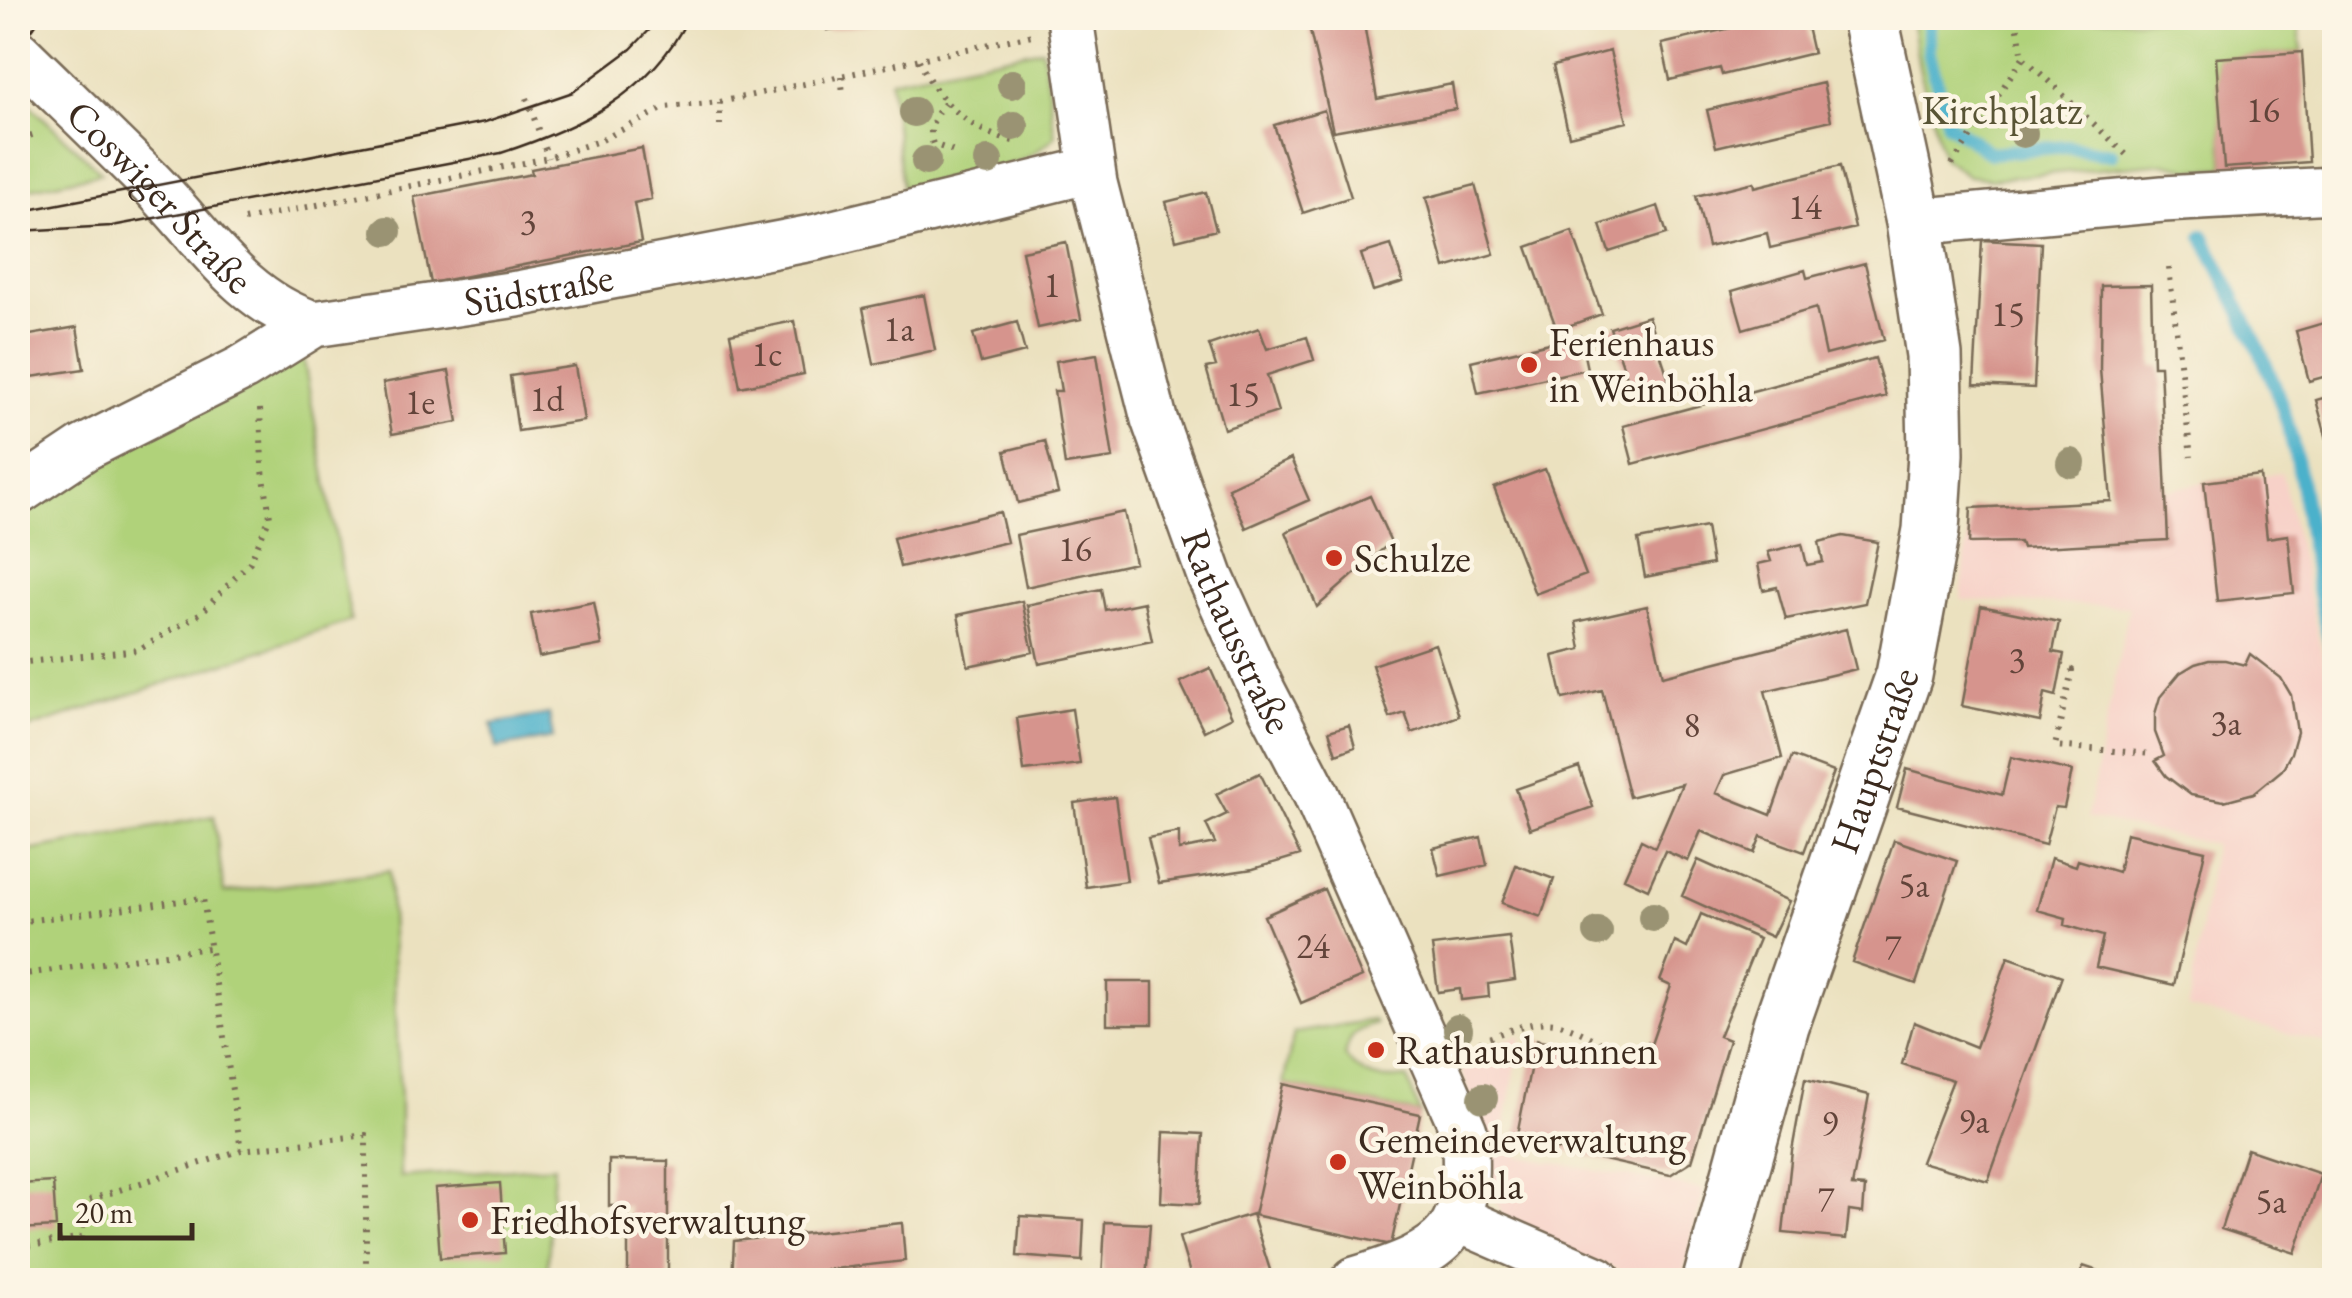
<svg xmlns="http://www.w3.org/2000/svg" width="2352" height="1298" font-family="'EB Garamond',serif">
<rect width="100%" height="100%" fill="#fcf5e5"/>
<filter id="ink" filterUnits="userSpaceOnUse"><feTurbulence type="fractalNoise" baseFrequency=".01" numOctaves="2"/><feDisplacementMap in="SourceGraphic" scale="20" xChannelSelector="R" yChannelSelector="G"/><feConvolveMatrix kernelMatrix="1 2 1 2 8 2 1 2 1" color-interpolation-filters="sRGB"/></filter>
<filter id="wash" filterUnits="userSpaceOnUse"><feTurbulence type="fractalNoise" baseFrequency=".0048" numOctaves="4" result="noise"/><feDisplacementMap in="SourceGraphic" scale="40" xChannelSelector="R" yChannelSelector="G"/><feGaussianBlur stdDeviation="2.25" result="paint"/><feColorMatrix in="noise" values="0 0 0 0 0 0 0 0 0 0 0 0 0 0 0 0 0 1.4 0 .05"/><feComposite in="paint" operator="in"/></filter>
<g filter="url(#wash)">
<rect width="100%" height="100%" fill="#ebe1bf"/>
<path fill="#f7d1c8" d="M2282,473L2334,708V1045L2188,1008L2214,844L2087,818L2129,607L1961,600L1971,508L2110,501V495L2166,491L2204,482Z
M1521,1036L1504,1135L1521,1157L1704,1190L1682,1280H1616L1620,1270L1518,1240L1505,1223L1496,1199L1485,1137L1457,1059Z"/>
<path fill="#b0d27a" stroke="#767e4c" stroke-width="2.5" d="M1911,18L2298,19L2302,52L2217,59L2224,168L2190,169L2164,163L1991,179L1968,176L1943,157L1919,67Z
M1042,49L1055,136C1017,175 953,177 902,188L890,80Z
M18,94L102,173L18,191Z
M303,356L351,621L18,732V514L84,465Z
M214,816L224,893L389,871L400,1098V1177L554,1166L547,1280H18V853Z
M1374,1020L1376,1024C1355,1029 1350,1035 1345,1056C1362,1079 1380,1081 1407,1078L1420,1114L1283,1084L1294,1033Z"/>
<path fill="#4cb1cb" stroke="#446e74" stroke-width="2.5" d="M549,714L553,738L497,748L492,724Z"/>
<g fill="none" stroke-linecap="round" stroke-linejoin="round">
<path stroke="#4cb1cb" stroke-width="14" d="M1929,18V53L1948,124L1990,153L2066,146L2111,154
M2203,236C2232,296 2267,356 2286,419C2309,496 2310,578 2334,654"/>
</g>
<g id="blocks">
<path fill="#d6948d" d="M825,18H898V20L827,30Z
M1307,18H1363L1377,99L1452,84L1456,109L1333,131Z
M1774,18H1805L1813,53L1722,75L1720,68L1670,80L1662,44Z
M1610,51L1627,122L1569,136L1553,66Z
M2302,52L2309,162L2224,168L2216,58Z
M1823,83L1831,120L1716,147L1707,110Z
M1324,110L1351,197L1303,213L1274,125Z
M642,148L651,199L634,203L641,242L431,283L414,197L532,174L531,169Z
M1840,166L1855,228L1770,248L1767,233L1708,247L1696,196L1754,182L1755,187Z
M1475,185L1494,254L1445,268L1426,198Z
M1206,192L1216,230L1176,240L1166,202Z
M1658,206L1667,234L1609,252L1600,225Z
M1572,231L1602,314L1557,330L1527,247Z
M1982,240L2041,243L2034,388L1974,385Z
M1066,242L1081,319L1038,328L1022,251Z
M1391,245L1403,282L1373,291L1361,254Z
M1865,263L1884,340L1826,355L1816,308L1743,329L1732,291L1805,270L1807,278Z
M2151,285L2153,366H2160L2168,540L2022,548L2020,542L1969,543L1971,508L2111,501L2100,369L2101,286Z
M924,295L935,350L874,364L863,308Z
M1648,316L1669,380L1632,392L1610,328Z
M2334,320V374L2309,381L2296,331Z
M794,321L804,374L740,387L730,334Z
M1017,322L1025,352L981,363L973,334Z
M77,327L84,369L18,379V337Z
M1259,328L1267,349L1307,337L1314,360L1267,375L1278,412L1224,429L1206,368L1216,366L1209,345Z
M1580,336L1587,369L1478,393L1471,361Z
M1097,354L1113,458L1065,465L1054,391H1061L1056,361Z
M1875,358L1886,396L1633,464L1623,426Z
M575,366L584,421L518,431L510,376Z
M449,371L458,422L392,434L383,383Z
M2334,395V448L2330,450L2316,400Z
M1045,441L1058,493L1018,503L1005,451Z
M1291,459L1309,500L1246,528L1228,488Z
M1545,469L1586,575L1535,594L1494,488Z
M2260,475L2267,538L2288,535L2294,593L2217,601L2204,482Z
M1370,496L1391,542L1317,607L1286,532Z
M1000,512L1007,542L900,567L893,538Z
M1124,512L1135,563L1026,587L1016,535Z
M1706,527L1712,564L1645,577L1638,540Z
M1843,536L1878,542L1865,603L1786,619L1777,587L1763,590L1758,564L1771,561L1768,552L1802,544L1807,565L1823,562L1819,542Z
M1101,589L1105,610L1144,602L1152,641L1039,664L1027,605Z
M1022,601L1033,652L968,666L958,615Z
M594,602L602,645L539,657L531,614Z
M1647,606L1663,676L1846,629L1856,669L1765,691L1782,758L1724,775L1716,793L1771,815L1792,756L1834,772L1804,852L1761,836L1754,853L1701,831L1688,861L1665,851L1648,889L1624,878L1641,840L1655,847L1682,784L1629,797L1602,690L1563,699L1553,656L1581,649L1576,622Z
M1981,606L2059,622L2053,652L2064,654L2056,696L2045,693L2040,722L1962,706Z
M1435,644L1459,716L1412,733L1405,713L1390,718L1372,665Z
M2250,654L2281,678L2291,695L2297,732L2291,753L2282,770L2254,793L2224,801L2191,795L2166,776L2155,761L2164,756L2155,732V714L2160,697L2180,673L2195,664L2209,660H2225L2245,665Z
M1210,668L1232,717L1204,731L1180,682Z
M1072,709L1080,764L1024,771L1017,718Z
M1349,725L1355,747L1336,754L1329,731Z
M2011,757L2072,771L2064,808L2055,807L2045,845L1897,807L1907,769L2002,795Z
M1579,767L1593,807L1530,829L1516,789Z
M1260,773L1300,855L1253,869L1159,883L1148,838L1179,832V850L1215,843L1206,824L1227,814L1216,794Z
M1115,797L1127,881L1086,887L1074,803Z
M2126,833L2205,851L2174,985L2096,967L2103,936L2065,925L2066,918L2037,910L2051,858L2076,866L2078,860L2118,872Z
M1481,837L1487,865L1440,876L1433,848Z
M1894,840L1957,861L1916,984L1852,962Z
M1698,860L1789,901L1772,937L1682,896Z
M1516,865L1554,879L1541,917L1502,903Z
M1324,889L1362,977L1301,1003L1264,916Z
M1701,914L1759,939L1719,1036L1729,1040L1692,1161L1670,1175L1516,1140L1536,1040L1627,1061L1635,1051L1649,1050L1671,986L1660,981L1675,942L1687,948Z
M1509,937L1515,980L1488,984L1489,997L1461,1000L1460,989L1438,992L1432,946Z
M2008,957L2062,976L1988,1181L1921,1162L1953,1080L1902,1064L1914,1022L1976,1047Z
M1107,982H1153V1024H1107Z
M1805,1079L1869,1095L1852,1186L1865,1187L1863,1213L1849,1211L1846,1239L1783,1233L1792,1151Z
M1283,1084L1420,1114L1391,1245L1254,1215Z
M1164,1132L1203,1134L1199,1204L1161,1202Z
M2247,1149L2321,1174L2295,1253L2221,1229Z
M609,1160L668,1161V1280H628V1206H609Z
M53,1182L56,1227L18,1229V1184Z
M500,1183L505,1253L440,1258L435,1188Z
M1252,1214L1271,1273L1248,1280H1192L1179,1237Z
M1020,1216L1084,1220L1082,1261L1017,1256Z
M1105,1222L1150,1224L1146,1280H1102Z
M902,1223L905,1261L762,1277V1280H732L734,1241Z
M2083,1266L2125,1280H2079Z"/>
</g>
</g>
<g filter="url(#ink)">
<use href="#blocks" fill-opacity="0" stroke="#796a56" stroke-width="2.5"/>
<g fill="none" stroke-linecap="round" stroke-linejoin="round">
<defs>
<g id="minor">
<path id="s1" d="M1070,18L1094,183L1154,419L1210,576L1261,688L1316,794L1464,1131C1472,1234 1449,1251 1355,1280"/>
<path id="s2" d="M18,53C62,96 106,138 149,181C201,233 240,301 314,324"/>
<path d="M1914,222L2163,199L2334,190"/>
<path id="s3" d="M18,492L84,448L243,368L314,324L517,294L817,237L1091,170"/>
<path d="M1458,1219L1598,1280"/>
</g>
<g id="major">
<path id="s4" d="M1711,1280L1781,1025L1904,675L1931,530L1936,454L1934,355L1914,222L1870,18"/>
</g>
</defs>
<use href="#minor" stroke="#796a56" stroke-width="50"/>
<use href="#major" stroke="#796a56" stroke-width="60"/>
<path stroke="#796a56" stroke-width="6" stroke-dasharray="2.5 8" stroke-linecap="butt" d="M2016,18L2023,57L2131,159
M919,60C936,99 970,132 1013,141
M841,76L843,93
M527,98L548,158
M720,102V125
M945,103C935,116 927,128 933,144L958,153
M20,139L38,133
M1952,165L2023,57
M244,220L548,158L602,140L666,107L720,102L1032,35
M2169,268L2191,457
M18,663L138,650L201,613L250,562L270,517L262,464L260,408
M2061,666L2072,670L2055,746L2151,754
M18,922L203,898L241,1150
M18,975L208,948
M1470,1045C1497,1036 1535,1015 1563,1025C1583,1032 1602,1044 1621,1053L1635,1045L1651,1044
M1405,1182L1424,1184
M18,1248L82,1237L86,1201L241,1150L366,1135V1280"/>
<use href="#minor" stroke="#fff" stroke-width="45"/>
<use href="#major" stroke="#fff" stroke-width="55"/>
<path stroke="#3b2a1e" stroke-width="2.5" d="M18,50L40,18
M18,212L485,122L573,92L631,49L661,18
M18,231L112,226L501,153C578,128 651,94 688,18"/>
</g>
<g fill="#9a9373">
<circle cx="1012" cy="84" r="15"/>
<circle cx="914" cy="112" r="15"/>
<circle cx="1014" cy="126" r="15"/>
<circle cx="2023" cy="133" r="15"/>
<circle cx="926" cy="161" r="15"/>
<circle cx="988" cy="161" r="15"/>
<circle cx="387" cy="231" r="15"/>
<circle cx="2071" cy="463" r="15"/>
<circle cx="1653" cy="917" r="15"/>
<circle cx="1598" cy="932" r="15"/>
<circle cx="1458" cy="1029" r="15"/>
<circle cx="1483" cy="1098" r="15"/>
</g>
</g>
<g fill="#c8321e" stroke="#fcf5e5" stroke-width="4">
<circle cx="1529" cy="365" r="10"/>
<circle cx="1334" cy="558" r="10"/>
<circle cx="1376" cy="1050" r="10"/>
<circle cx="1338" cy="1162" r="10"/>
<circle cx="470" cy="1220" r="10"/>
</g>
<g text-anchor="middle" stroke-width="9" stroke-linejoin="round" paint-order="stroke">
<g font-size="35" fill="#62443a">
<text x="2263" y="122">16</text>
<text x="1805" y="219">14</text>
<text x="528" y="234">3</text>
<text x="1052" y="297">1</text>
<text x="2008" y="326">15</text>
<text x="899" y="341">1a</text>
<text x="767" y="366">1c</text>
<text x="1243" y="406">15</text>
<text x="547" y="411">1d</text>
<text x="420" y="414">1e</text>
<text x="1075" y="561">16</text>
<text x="2017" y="672">3</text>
<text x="2226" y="735">3a</text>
<text x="1692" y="737">8</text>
<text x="1914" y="897">5a</text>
<text x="1313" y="958">24</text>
<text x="1893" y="959">7</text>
<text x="1974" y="1133">9a</text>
<text x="1830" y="1135">9</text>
<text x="1826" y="1211">7</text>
<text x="2271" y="1213">5a</text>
</g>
<g font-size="40" fill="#585435" stroke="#fcf5e5">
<text x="2002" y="124">Kirchplatz</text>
</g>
<g font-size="40" fill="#3b2a1e" stroke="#fcf5e5">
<text dy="14" stroke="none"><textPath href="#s2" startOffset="202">Coswiger Straße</textPath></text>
<text dy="14" stroke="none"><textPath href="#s3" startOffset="568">Südstraße</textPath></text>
<text dy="14" stroke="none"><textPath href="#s1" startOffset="638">Rathausstraße</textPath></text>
<text dy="14" stroke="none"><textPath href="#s4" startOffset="545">Hauptstraße</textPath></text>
</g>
<g font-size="40" fill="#3b2a1e" stroke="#fcf5e5" text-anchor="start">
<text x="1549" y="356">Ferienhaus<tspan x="1549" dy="46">in Weinböhla</tspan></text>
<text x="1354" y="572">Schulze</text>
<text x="1396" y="1064">Rathausbrunnen</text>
<text x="1358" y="1153">Gemeindeverwaltung<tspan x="1358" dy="46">Weinböhla</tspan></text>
<text x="490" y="1234">Friedhofsverwaltung</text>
</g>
</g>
<rect width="2352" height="1298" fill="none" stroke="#fcf5e5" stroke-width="60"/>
<path d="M60 1223v15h132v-15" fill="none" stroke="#3b2a1e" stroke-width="5"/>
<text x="75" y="1223" font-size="30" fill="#3b2a1e" stroke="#fcf5e5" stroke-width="8" paint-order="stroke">20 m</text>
</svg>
